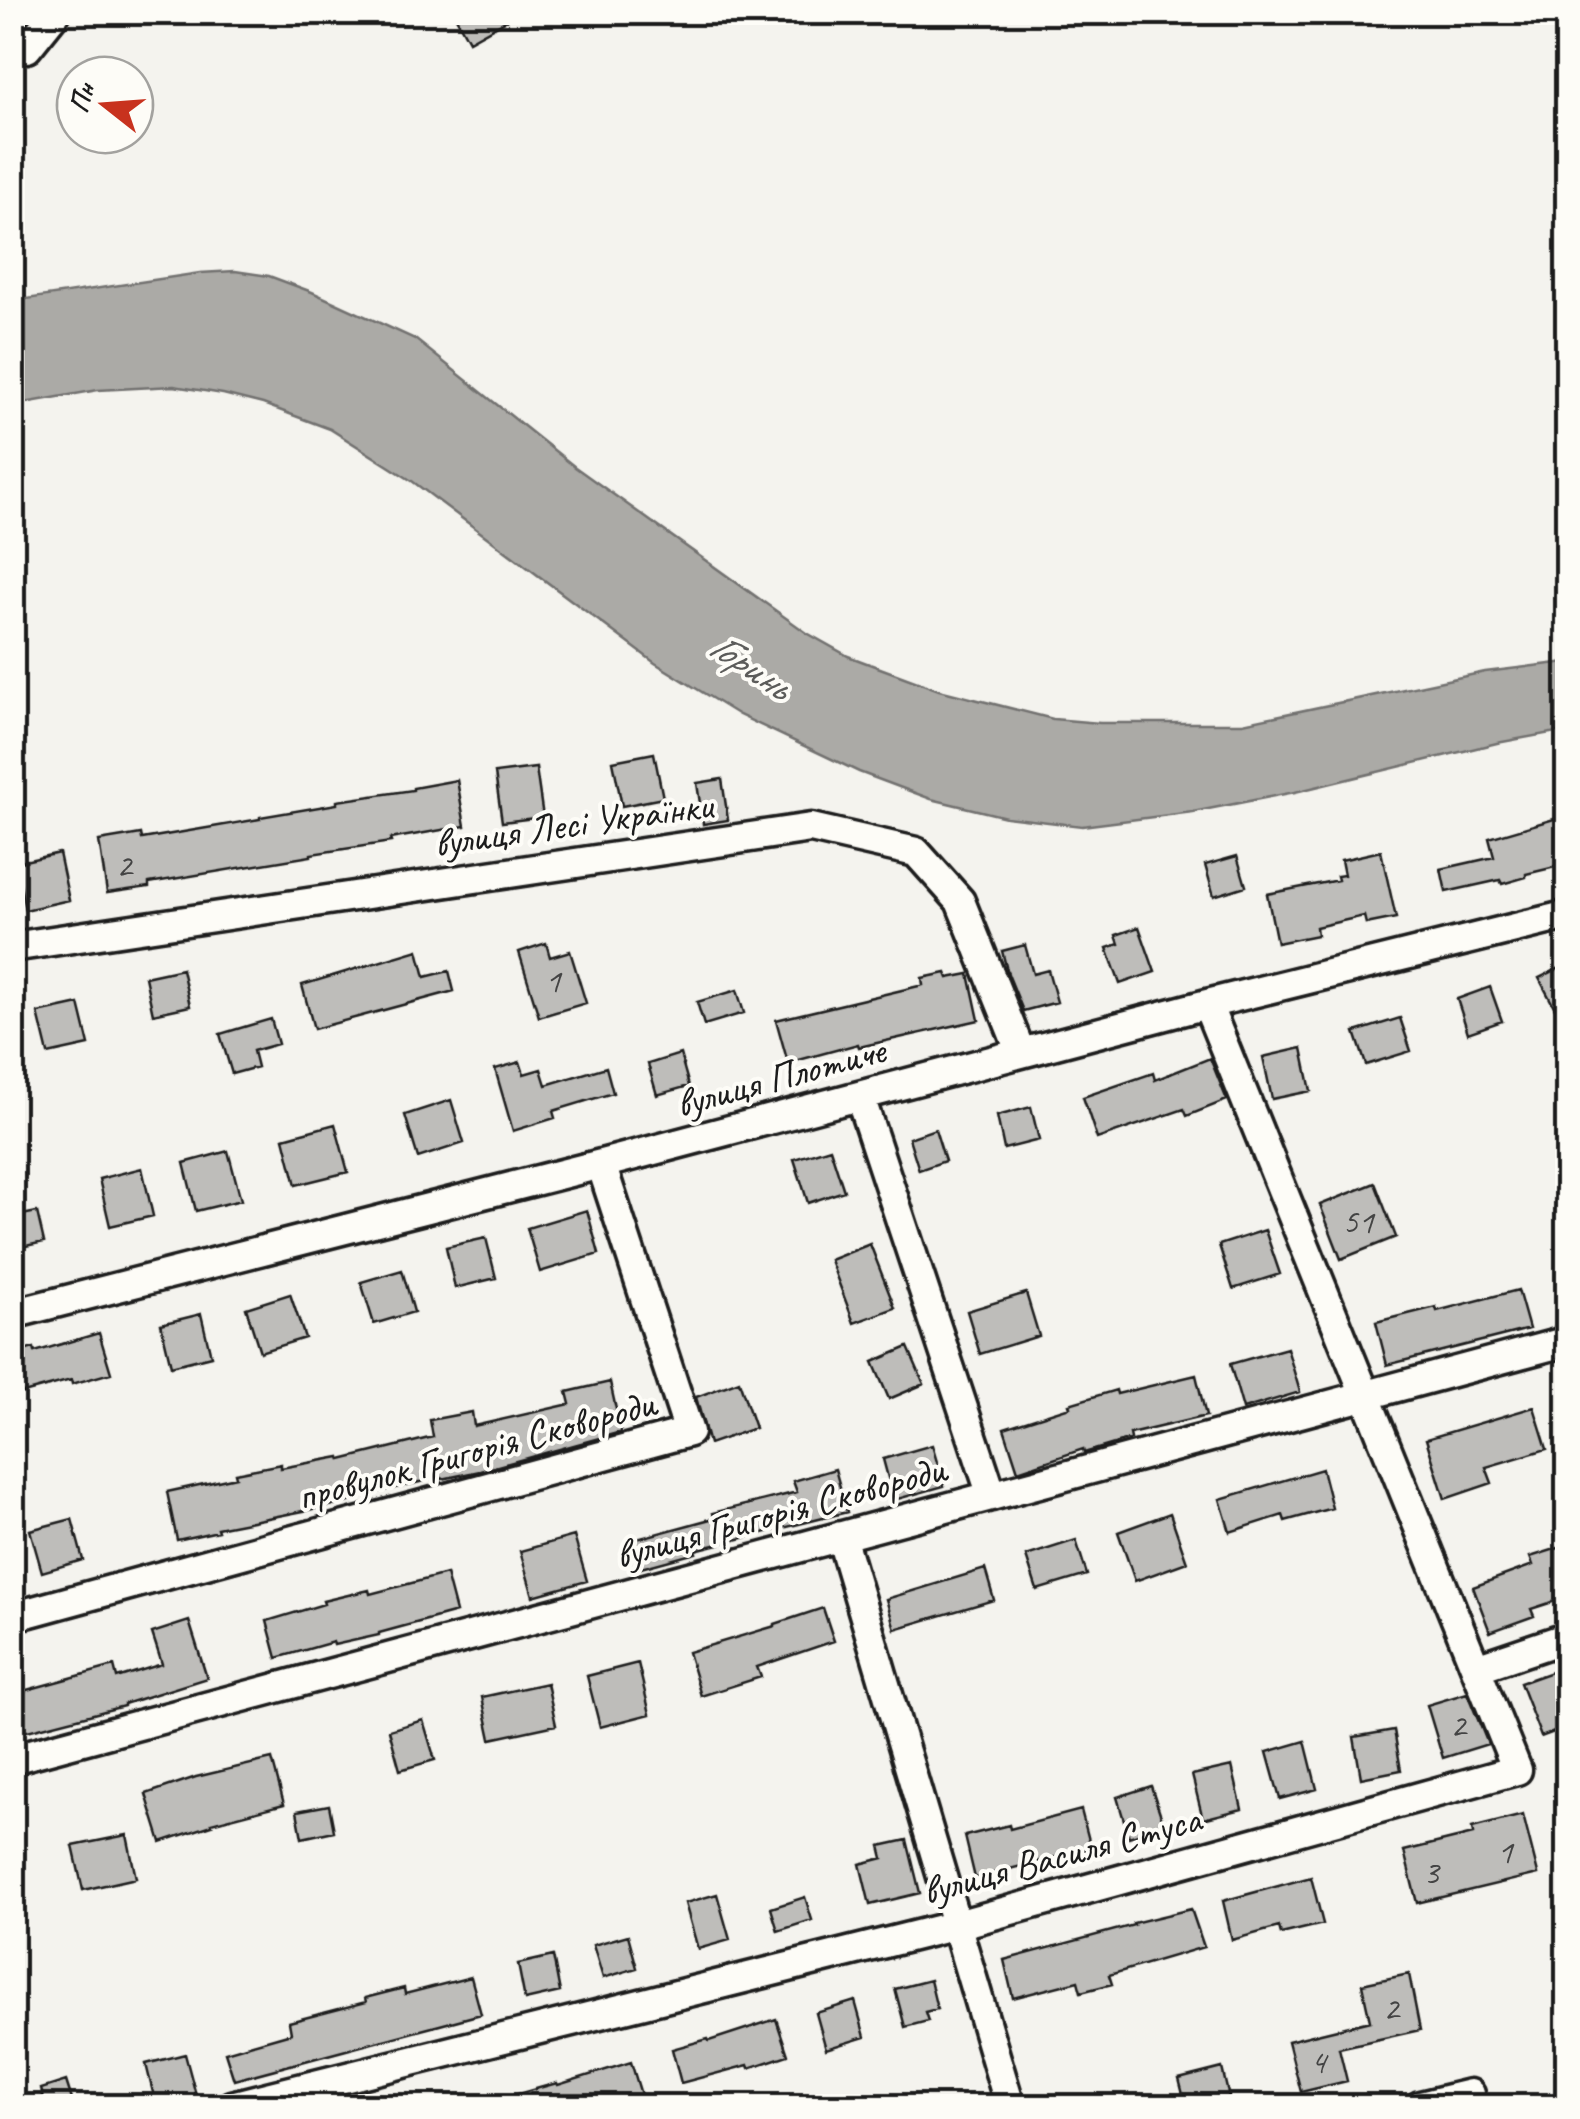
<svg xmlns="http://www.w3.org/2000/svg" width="1580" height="2119" font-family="Caveat,sans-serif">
<rect width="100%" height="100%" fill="#f4f3ee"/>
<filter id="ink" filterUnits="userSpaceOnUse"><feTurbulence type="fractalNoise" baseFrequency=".01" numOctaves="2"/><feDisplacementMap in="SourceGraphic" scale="20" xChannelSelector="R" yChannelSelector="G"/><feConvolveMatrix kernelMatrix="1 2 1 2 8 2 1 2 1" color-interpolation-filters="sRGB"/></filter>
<g filter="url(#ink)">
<path fill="#abaaa6" stroke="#72716f" stroke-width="2.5" d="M235,271L269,276L312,292L415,339L575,467L807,633L848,656L939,690L1053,719L1100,723H1243L1485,672L1567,662V730L1497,743L1295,792L1193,812L1082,826L1006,817L931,799L859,772L739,715L655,663L412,481L330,429L263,404L223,394L174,386L98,390L13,405V301L200,273Z"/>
<path fill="#bebdba" stroke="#1c1c1c" stroke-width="2.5" d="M453,12H521L469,41Z
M654,753L663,798L622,806L613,761Z
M536,768L543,817L502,822L495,773Z
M722,779L728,820L703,824L697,783Z
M457,780L465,826L390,839L391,842L311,854V856L149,883V887L107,893L99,841L141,834L142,839L260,819V817L337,804V801L413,790V788Z
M1568,815V864L1526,874V877L1502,884L1500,880L1446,892L1441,869L1494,857L1489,838Z
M1381,851L1396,918L1366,924L1364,916L1316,927L1317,935L1277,943L1267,894L1338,880L1337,876L1344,875L1341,860Z
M59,853L69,900L25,910L16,863Z
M1237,856L1246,886L1214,896L1205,865Z
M1139,927L1155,972L1120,984L1107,948L1119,944L1116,935Z
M546,943L550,957L570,951L586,1003L539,1017L519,952Z
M1025,945L1033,974L1048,970L1057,1002L1023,1011L1008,974L1002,951Z
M418,950L425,977L449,971L454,991L314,1029L302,985Z
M1568,964V1033L1539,978Z
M182,969L190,1006L153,1014L145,977Z
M946,973L948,978L969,974L979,1020L859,1047L858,1044L788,1063L776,1020L923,985L922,978Z
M1490,987L1502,1021L1468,1033L1457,999Z
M737,990L744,1013L704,1025L697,1002Z
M79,1004L89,1045L48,1054L38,1013Z
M1400,1018L1411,1051L1366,1065L1355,1032Z
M271,1019L278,1044L253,1051L257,1067L232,1074L220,1034Z
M1302,1048L1311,1091L1272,1099L1263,1057Z
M680,1054L689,1086L657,1095L648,1064Z
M1210,1058L1227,1100L1187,1116L1184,1109L1097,1139L1083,1097L1153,1073L1155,1080Z
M520,1062L524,1074L541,1069L546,1085L606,1067L613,1093L553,1111L555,1118L513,1131L495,1069Z
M451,1100L464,1143L418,1158L405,1115Z
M1031,1107L1039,1140L1004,1149L997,1116Z
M335,1124L348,1172L296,1185L284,1138Z
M935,1129L945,1161L919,1170L909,1138Z
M830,1148L844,1191L808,1203L794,1159Z
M228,1151L241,1200L196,1211L184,1163Z
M142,1168L153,1216L110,1226L99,1179Z
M1375,1183L1396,1237L1341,1259L1320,1205Z
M587,1210L599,1254L540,1272L527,1228Z
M37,1212L44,1242L12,1249V1217Z
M1265,1230L1280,1274L1233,1289L1219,1245Z
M486,1238L496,1278L455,1288L446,1247Z
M870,1244L895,1308L854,1323L830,1260Z
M402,1270L414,1312L374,1324L361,1282Z
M1518,1290L1529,1329L1387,1365L1376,1322L1436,1307L1437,1311Z
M1026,1293L1039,1336L980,1354L967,1311Z
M290,1294L305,1338L260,1352L246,1308Z
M201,1314L211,1356L171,1366L161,1324Z
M99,1333L111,1373L72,1384L71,1380L12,1396V1354L34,1348L35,1352Z
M908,1347L924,1384L889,1399L873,1362Z
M1287,1348L1300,1392L1243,1409L1230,1364Z
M1196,1375L1206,1416L1130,1434L1131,1439L1084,1453L1083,1449L1018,1471L1004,1428L1070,1407L1069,1404L1116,1390L1117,1394Z
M739,1381L755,1428L709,1444L696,1397Z
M610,1382L621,1432L480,1471L442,1479L441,1477L348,1499L349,1502L217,1528L218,1531L177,1540L167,1492L236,1477L235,1473L281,1464V1468L340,1457L341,1460L433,1437L430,1420L472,1412L474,1426L570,1404L567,1392Z
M1534,1407L1547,1449L1486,1467L1492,1483L1445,1499L1426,1439Z
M932,1445L944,1486L894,1500L883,1459Z
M835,1469L847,1512L695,1550L696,1553L641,1568L633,1540L714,1518L713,1513L797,1492L793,1481Z
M1322,1469L1332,1508L1285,1521L1283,1515L1230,1532L1220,1499Z
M1170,1513L1187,1562L1135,1581L1118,1532Z
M72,1519L83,1560L42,1572L30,1530Z
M574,1536L587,1581L533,1596L520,1551Z
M1076,1540L1087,1575L1037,1590L1026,1556Z
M1568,1545V1597L1531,1609L1534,1616L1490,1632L1473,1587L1533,1565L1530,1557Z
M985,1569L994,1600L895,1629L886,1599Z
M446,1574L456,1612L379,1633V1635L334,1645L333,1642L277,1658L267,1621L324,1604L323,1601L369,1590L370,1594Z
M823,1608L834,1641L757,1667L761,1677L701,1696L688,1652L775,1626V1624Z
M189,1621L207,1678L124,1704V1706L12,1735V1694L114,1666L117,1678L162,1664L152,1633Z
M638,1663L650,1714L600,1727L587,1676Z
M1568,1666V1727L1541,1737L1520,1683Z
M547,1683L556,1725L491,1739L482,1697Z
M1467,1693L1488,1744L1443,1758L1427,1705Z
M423,1720L435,1760L400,1770L389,1730Z
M1394,1730L1401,1770L1361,1778L1354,1737Z
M1305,1741L1317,1789L1280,1799L1267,1752Z
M272,1759L284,1804L211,1823L212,1825L161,1842L146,1794L196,1777Z
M1232,1766L1242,1809L1203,1819L1192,1775Z
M1151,1786L1164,1825L1129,1837L1117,1797Z
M329,1805L334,1831L302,1838L297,1811Z
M1081,1810L1091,1848L975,1878L965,1836L1009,1825L1010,1829Z
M1523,1815L1538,1874L1417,1903L1404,1851L1473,1834L1472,1828Z
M127,1835L136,1878L83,1890L73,1846Z
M907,1840L920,1893L870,1905L860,1864L883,1858L880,1846Z
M1311,1877L1323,1924L1281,1934L1279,1927L1232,1940L1223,1901Z
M717,1894L730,1940L698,1949L685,1903Z
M805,1897L812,1920L778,1931L771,1908Z
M1191,1909L1204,1947L1109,1975L1112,1984L1081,1992L1078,1981L1013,1998L1004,1960L1134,1925L1133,1923Z
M628,1935L637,1968L603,1978L593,1945Z
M553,1956L560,1992L525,2000L518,1964Z
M1409,1974L1420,2030L1339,2048L1347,2081L1301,2092L1288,2041L1370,2021L1362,1984Z
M471,1977L481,2014L234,2080L225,2052L291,2033L289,2022L366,2002L365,1998L404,1988L405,1994Z
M930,1980L937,2009L925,2012L928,2021L905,2027L895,1989Z
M855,2001L865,2037L826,2049L816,2013Z
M776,2019L788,2055L749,2068L748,2065L681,2083L672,2049L708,2039L709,2041Z
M185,2054L196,2095L156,2105L146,2064Z
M631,2062L642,2098L613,2106H496V2100L557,2083L558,2085Z
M1222,2068L1231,2106H1186L1179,2079Z
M66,2081L74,2106H46L41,2089Z"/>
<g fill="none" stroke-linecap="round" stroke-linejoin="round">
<defs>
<path id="minor" d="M27,48L56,12
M12,947L811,828L916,852L960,901L1021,1053
M860,1097L992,1496
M12,1314L601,1164L1207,1004L1568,915
M841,1536L1010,2106
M12,1617L689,1432L601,1164
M1476,1668L1568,1637
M12,1759L1568,1341
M231,2106L957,1925L1517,1770L1207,1004
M1420,2106L1470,2094"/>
</defs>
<use href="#minor" stroke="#1c1c1c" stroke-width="35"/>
<use href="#minor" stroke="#fdfcf7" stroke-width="28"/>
</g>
</g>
<g text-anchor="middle" stroke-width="8" stroke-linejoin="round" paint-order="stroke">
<g font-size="35" fill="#444">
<text x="124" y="876">2</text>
<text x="553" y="992">1</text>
<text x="1358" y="1233">51</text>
<text x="1458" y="1736">2</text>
<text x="1505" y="1863">1</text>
<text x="1431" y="1884">3</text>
<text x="1391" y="2019">2</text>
<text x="1318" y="2073">4</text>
</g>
<g font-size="40" fill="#1c1c1c" stroke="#fdfcf7">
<text transform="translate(573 823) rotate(-8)" y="14">вулиця Лесі Українки</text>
<text transform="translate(780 1076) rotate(-15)" y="14">вулиця Плотиче</text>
<text transform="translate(476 1449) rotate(-15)" y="14">провулок Григорія Сковороди</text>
<text transform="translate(780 1511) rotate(-15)" y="14">вулиця Григорія Сковороди</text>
<text transform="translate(1061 1854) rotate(-15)" y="14">вулиця Василя Стуса</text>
</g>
<g font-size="42" font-style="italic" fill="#5c5c5a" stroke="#fdfcf7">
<text transform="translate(751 664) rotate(34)" y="15">Горинь</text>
</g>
</g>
<rect width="1580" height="2119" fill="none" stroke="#fdfcf7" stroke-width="50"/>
<rect x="25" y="25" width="1530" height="2069" fill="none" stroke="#1c1c1c" stroke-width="4" filter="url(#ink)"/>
<g transform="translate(105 105) rotate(287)"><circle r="48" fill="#fdfcf7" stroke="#a3a29f" stroke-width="2.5"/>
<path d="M0-8L18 38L0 25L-18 38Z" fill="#c8321e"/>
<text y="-15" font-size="28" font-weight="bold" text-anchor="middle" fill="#1c1c1c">Пн</text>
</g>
</svg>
